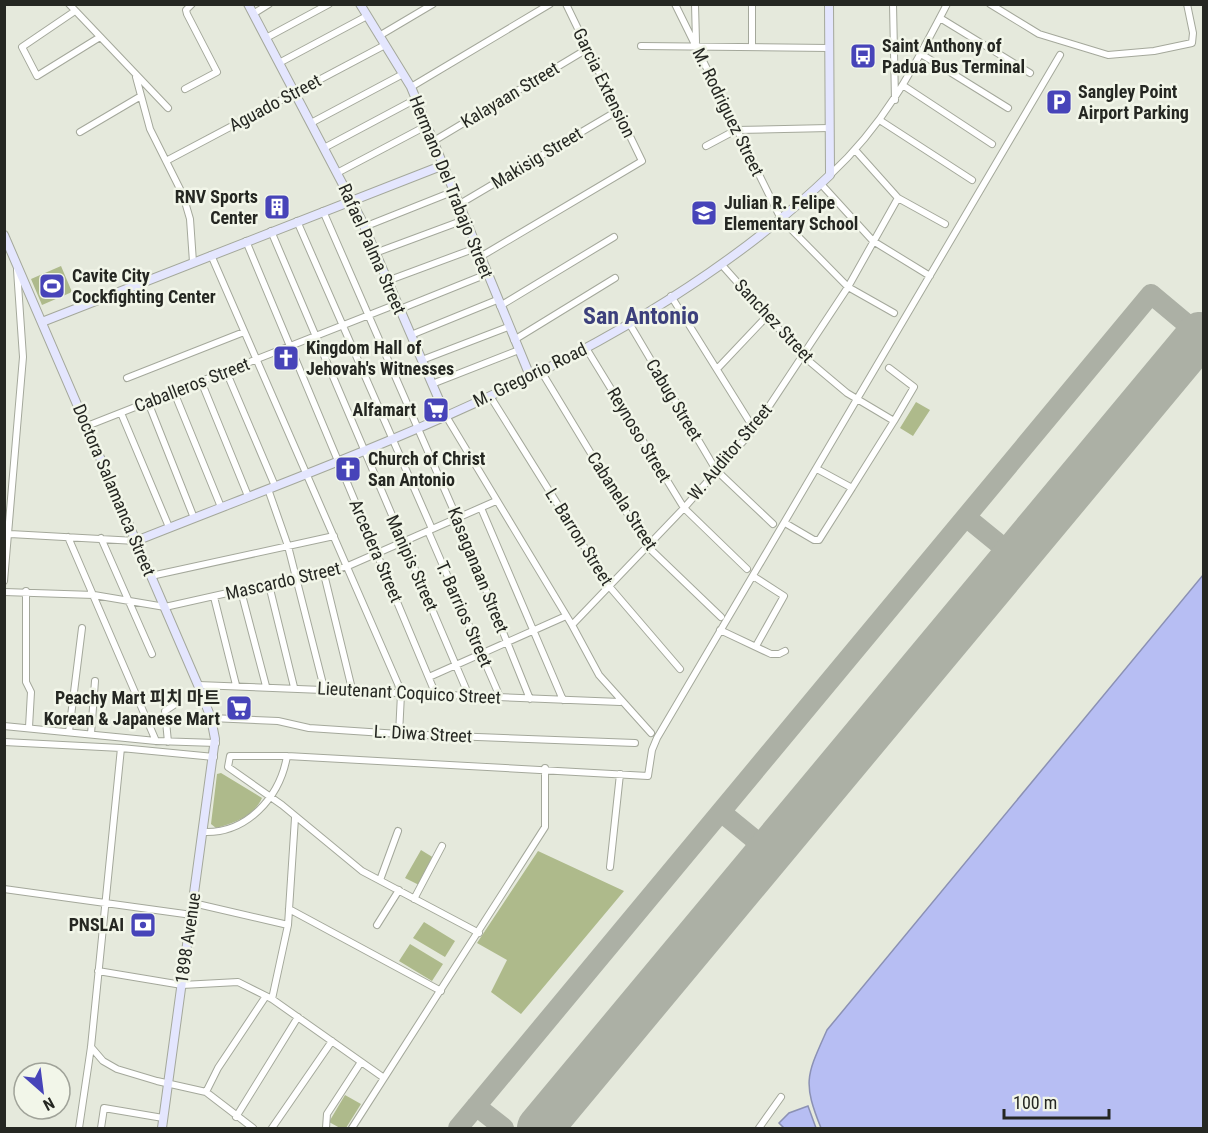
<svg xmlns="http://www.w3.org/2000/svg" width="1208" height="1133" font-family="'Roboto Condensed','Noto Sans KR',sans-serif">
<rect width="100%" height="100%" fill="#e5e9dc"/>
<path fill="#aeba8b" d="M61,266L72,292L42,305L31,279Z
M916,402L930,410L913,436L900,428Z
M221,773L262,798C254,816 234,823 216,828L211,824L217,774Z
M421,850L434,858L419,885L405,878Z
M538,851L624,891L521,1014L491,992L507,960L477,943Z
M424,922L455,941L445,957L413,938Z
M410,944L443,964L432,981L399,961Z
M345,1095L361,1104L346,1128H340L329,1122Z"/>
<path fill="#b7bef3" stroke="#8b91b4" stroke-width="1.5" d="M1203,575V1128H821C802,1081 807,1075 827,1030Z
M808,1106L816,1128H784L779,1123L789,1113Z"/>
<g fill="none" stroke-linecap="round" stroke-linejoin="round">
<path stroke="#acb0a5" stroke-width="20" d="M966,517L1015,557
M721,812L770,852
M476,1106L504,1128
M458,1128L1151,294L1200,335"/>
<path stroke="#acb0a5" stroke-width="46" d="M540,1128L1200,335"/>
<defs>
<path id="street" d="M69,4L168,108
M675,4L781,219L848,287L894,313
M695,4L696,42
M893,4L895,100
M990,4L1039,34L1108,55L1154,51L1192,43L1193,33L1187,4
M75,11L22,47L37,76L100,37
M253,14L269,4
M940,18L1030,73
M379,36L433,4
M266,38L329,4
M752,45V4
M641,46L829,48
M921,54L1008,108
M279,63L367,16
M136,77L150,129L183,195L190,219L193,262
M904,86L992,144
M411,87L550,4
M185,89L217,72L187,14L186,10L192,4
M881,121L972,180
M311,123L403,74
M80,132L141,96
M432,142L587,49
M706,146L736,130L829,128
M324,148L416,99
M856,151L898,198L945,224
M166,161L385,45
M337,173L426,126
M830,175C885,124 913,69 947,4
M821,184L873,241L930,276
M458,205L617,111
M323,211L457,518L530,699
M297,221L432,529
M364,227L452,192
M271,231L469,696
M246,241L436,695
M375,253L464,220
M211,255L398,684L401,694L399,734
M480,257L642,161L566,4
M721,264L803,356L847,393L894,421L852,488
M387,281L476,248
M671,296L754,429
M500,306L614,237
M400,309L487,274
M629,323L716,470L773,524
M411,335L497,300
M514,340L615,278
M586,348L684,508L747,569
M422,360L508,327
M889,368L914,387L894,421
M717,369L769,314
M226,371L275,486
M541,371L647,546L721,617
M127,378L244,332
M201,381L248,496
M432,384L519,350
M174,392L221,507
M490,396L608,585L680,669
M148,402L194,518
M121,413L169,527
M446,416L572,625L599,675L651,733
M87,426L397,304
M268,489L288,546L324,688
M481,508L563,700
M785,523L814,540H819L852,488L817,469
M428,531L500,697
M10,534L136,541
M68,537L156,741
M101,538L152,654
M323,570L352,689
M151,576L334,536
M753,576L784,596L756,646
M4,581L23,357L17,270
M269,585L294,687
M26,591V682L31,692L29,727
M241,591L266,686
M4,592L94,595L165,607L348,566L496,501
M214,597L236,685
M572,625L684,508L754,429L848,287L898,198
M720,630L771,654H779L785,651
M429,677L566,616
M198,685L620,702
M211,718L278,721L309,728L399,734L635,743
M4,726L156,741L216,743
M69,732L82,628
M91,734L95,681
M4,742L121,748L214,757
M168,742L165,711L174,705
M203,832C247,834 280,797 287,756
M610,867L620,774
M380,880L398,831
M4,889L192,915
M414,899L442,846
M193,903L288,925
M289,909L441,991
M377,925L399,890
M479,933L362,871L282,805L228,767L230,756H287L648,776L652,750L657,738L1060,55
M98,971L182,985L238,982L272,999L384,1078
M272,999L288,925L295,818
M91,1047L103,1061L117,1069L157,1081L206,1092L253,1128
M206,1092L218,1068L266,996
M236,1117L298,1017
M79,1128L91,1047L121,748
M101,1128L104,1108L163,1118
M272,1128L332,1041
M326,1128L327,1114L361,1062
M352,1128L545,827V768
M759,1128L781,1097"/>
<path id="secondary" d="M248,4L361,219L446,416
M360,4L411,87L530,376
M4,235L198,685L211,718L215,739L162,1128
M42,322L441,166
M136,541C377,445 639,358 830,175L829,4"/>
</defs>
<use href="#street" stroke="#a4a89b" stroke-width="8"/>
<use href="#secondary" stroke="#a4a89b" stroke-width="10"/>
<use href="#street" stroke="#fff" stroke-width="6"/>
<use href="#secondary" stroke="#e4e6fe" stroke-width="8"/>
</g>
<defs>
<symbol id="bus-square" viewBox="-11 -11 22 22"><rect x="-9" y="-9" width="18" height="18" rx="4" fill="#4744b9" stroke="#f2f6e9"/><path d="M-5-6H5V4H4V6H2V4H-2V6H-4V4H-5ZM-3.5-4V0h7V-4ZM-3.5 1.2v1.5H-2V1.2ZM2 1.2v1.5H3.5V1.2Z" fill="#fff"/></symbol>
<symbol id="parking-square" viewBox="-11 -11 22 22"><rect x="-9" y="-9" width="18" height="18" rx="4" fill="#4744b9" stroke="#f2f6e9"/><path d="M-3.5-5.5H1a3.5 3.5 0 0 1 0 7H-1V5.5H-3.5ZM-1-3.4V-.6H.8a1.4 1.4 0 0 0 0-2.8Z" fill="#fff"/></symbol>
<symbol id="building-square" viewBox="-11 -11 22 22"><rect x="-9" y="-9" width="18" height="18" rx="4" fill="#4744b9" stroke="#f2f6e9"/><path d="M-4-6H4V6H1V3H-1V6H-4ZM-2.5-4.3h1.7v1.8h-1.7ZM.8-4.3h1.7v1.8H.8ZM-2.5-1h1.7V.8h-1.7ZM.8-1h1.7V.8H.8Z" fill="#fff"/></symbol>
<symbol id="school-square" viewBox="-11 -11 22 22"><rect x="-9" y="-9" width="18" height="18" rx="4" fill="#4744b9" stroke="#f2f6e9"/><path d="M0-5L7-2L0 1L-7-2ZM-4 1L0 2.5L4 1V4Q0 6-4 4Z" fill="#fff"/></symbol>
<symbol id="stadium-square" viewBox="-11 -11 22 22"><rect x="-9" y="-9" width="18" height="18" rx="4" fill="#4744b9" stroke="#f2f6e9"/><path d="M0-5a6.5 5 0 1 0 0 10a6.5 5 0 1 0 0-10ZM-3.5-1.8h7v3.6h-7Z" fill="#fff"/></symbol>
<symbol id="church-square" viewBox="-11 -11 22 22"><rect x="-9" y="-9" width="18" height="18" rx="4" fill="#4744b9" stroke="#f2f6e9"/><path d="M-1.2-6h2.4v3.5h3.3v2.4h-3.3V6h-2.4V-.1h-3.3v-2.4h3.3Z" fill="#fff"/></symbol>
<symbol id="supermarket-square" viewBox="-11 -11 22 22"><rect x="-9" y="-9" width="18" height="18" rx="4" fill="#4744b9" stroke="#f2f6e9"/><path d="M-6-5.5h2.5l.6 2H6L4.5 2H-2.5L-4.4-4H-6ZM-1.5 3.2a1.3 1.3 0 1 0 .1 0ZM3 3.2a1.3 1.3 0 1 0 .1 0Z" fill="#fff"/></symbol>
<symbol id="bank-square" viewBox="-11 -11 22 22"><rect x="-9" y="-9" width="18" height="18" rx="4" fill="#4744b9" stroke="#f2f6e9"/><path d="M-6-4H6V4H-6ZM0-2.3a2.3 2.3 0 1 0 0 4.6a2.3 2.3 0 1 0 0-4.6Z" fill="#fff"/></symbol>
</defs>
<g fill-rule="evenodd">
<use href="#bus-square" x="848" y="41" width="30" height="30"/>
<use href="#parking-square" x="1044" y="87" width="30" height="30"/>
<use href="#building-square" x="262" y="192" width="30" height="30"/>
<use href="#school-square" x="689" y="198" width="30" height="30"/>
<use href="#stadium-square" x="37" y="271" width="30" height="30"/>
<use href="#church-square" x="271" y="343" width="30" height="30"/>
<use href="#supermarket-square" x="421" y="395" width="30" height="30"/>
<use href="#church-square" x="333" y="454" width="30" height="30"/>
<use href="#supermarket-square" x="224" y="693" width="30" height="30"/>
<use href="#bank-square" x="128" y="910" width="30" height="30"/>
</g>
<g text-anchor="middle" stroke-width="5" stroke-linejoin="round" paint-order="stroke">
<g font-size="18" font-weight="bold" fill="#252722" stroke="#f2f6e9" text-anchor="start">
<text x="882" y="52">Saint Anthony of<tspan x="882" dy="21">Padua Bus Terminal</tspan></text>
<text x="1078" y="98">Sangley Point<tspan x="1078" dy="21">Airport Parking</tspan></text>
<text x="258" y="203" text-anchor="end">RNV Sports<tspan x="258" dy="21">Center</tspan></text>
<text x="724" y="209">Julian R. Felipe<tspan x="724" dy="21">Elementary School</tspan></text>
<text x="72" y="282">Cavite City<tspan x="72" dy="21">Cockfighting Center</tspan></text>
<text x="306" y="354">Kingdom Hall of<tspan x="306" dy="21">Jehovah's Witnesses</tspan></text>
<text x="416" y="416" text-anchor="end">Alfamart</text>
<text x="368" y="465">Church of Christ<tspan x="368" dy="21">San Antonio</tspan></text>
<text x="220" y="704" text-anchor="end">Peachy Mart 피치 마트<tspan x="220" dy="21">Korean &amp; Japanese Mart</tspan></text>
<text x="124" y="931" text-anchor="end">PNSLAI</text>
</g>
<g font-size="18" fill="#252722" stroke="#f2f6e9">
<text transform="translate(604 83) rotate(64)" y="6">Garcia Extension</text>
<text transform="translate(510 95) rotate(-31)" y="6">Kalayaan Street</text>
<text transform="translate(275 103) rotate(-28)" y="6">Aguado Street</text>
<text transform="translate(728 112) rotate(64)" y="6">M. Rodriguez Street</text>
<text transform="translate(537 158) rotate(-31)" y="6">Makisig Street</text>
<text transform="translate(451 187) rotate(68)" y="6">Hermano Del Trabajo Street</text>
<text transform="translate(372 249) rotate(66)" y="6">Rafael Palma Street</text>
<text transform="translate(774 321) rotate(47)" y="6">Sanchez Street</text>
<text transform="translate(530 375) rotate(-26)" y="6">M. Gregorio Road</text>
<text transform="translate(192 385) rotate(-21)" y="6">Caballeros Street</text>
<text transform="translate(674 400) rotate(59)" y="6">Cabug Street</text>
<text transform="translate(639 435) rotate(59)" y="6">Reynoso Street</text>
<text transform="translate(730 452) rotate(-50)" y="6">W. Auditor Street</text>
<text transform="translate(114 490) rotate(67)" y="6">Doctora Salamanca Street</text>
<text transform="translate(622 501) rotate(57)" y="6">Cabanela Street</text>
<text transform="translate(579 537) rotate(58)" y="6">L. Barron Street</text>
<text transform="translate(376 551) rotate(67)" y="6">Arcedera Street</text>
<text transform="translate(412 563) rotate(66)" y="6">Manipis Street</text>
<text transform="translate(478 570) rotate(68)" y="6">Kasaganaan Street</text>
<text transform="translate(283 581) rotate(-13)" y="6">Mascardo Street</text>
<text transform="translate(464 614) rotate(66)" y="6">T. Barrios Street</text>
<text transform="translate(409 693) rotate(3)" y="6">Lieutenant Coquico Street</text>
<text transform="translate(423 734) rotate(3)" y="6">L. Diwa Street</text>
<text transform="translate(188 938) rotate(-82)" y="6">1898 Avenue</text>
</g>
<g font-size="24" font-weight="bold" fill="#3c407c" stroke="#f2f6e9">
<text x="641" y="324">San Antonio</text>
</g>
</g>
<rect width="1208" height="1133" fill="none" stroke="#252722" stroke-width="12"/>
<g transform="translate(42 1091) rotate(152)"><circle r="28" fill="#f2f6e9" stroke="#a0a399" stroke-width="1.5"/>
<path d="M0-4.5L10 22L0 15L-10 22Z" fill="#4744b9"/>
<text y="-9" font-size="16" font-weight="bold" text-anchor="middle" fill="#252722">N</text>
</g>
<path d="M1004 1109v9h105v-9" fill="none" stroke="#252722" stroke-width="3"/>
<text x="1013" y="1109" font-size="18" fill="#252722" stroke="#f2f6e9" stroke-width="4.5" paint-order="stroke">100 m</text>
</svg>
